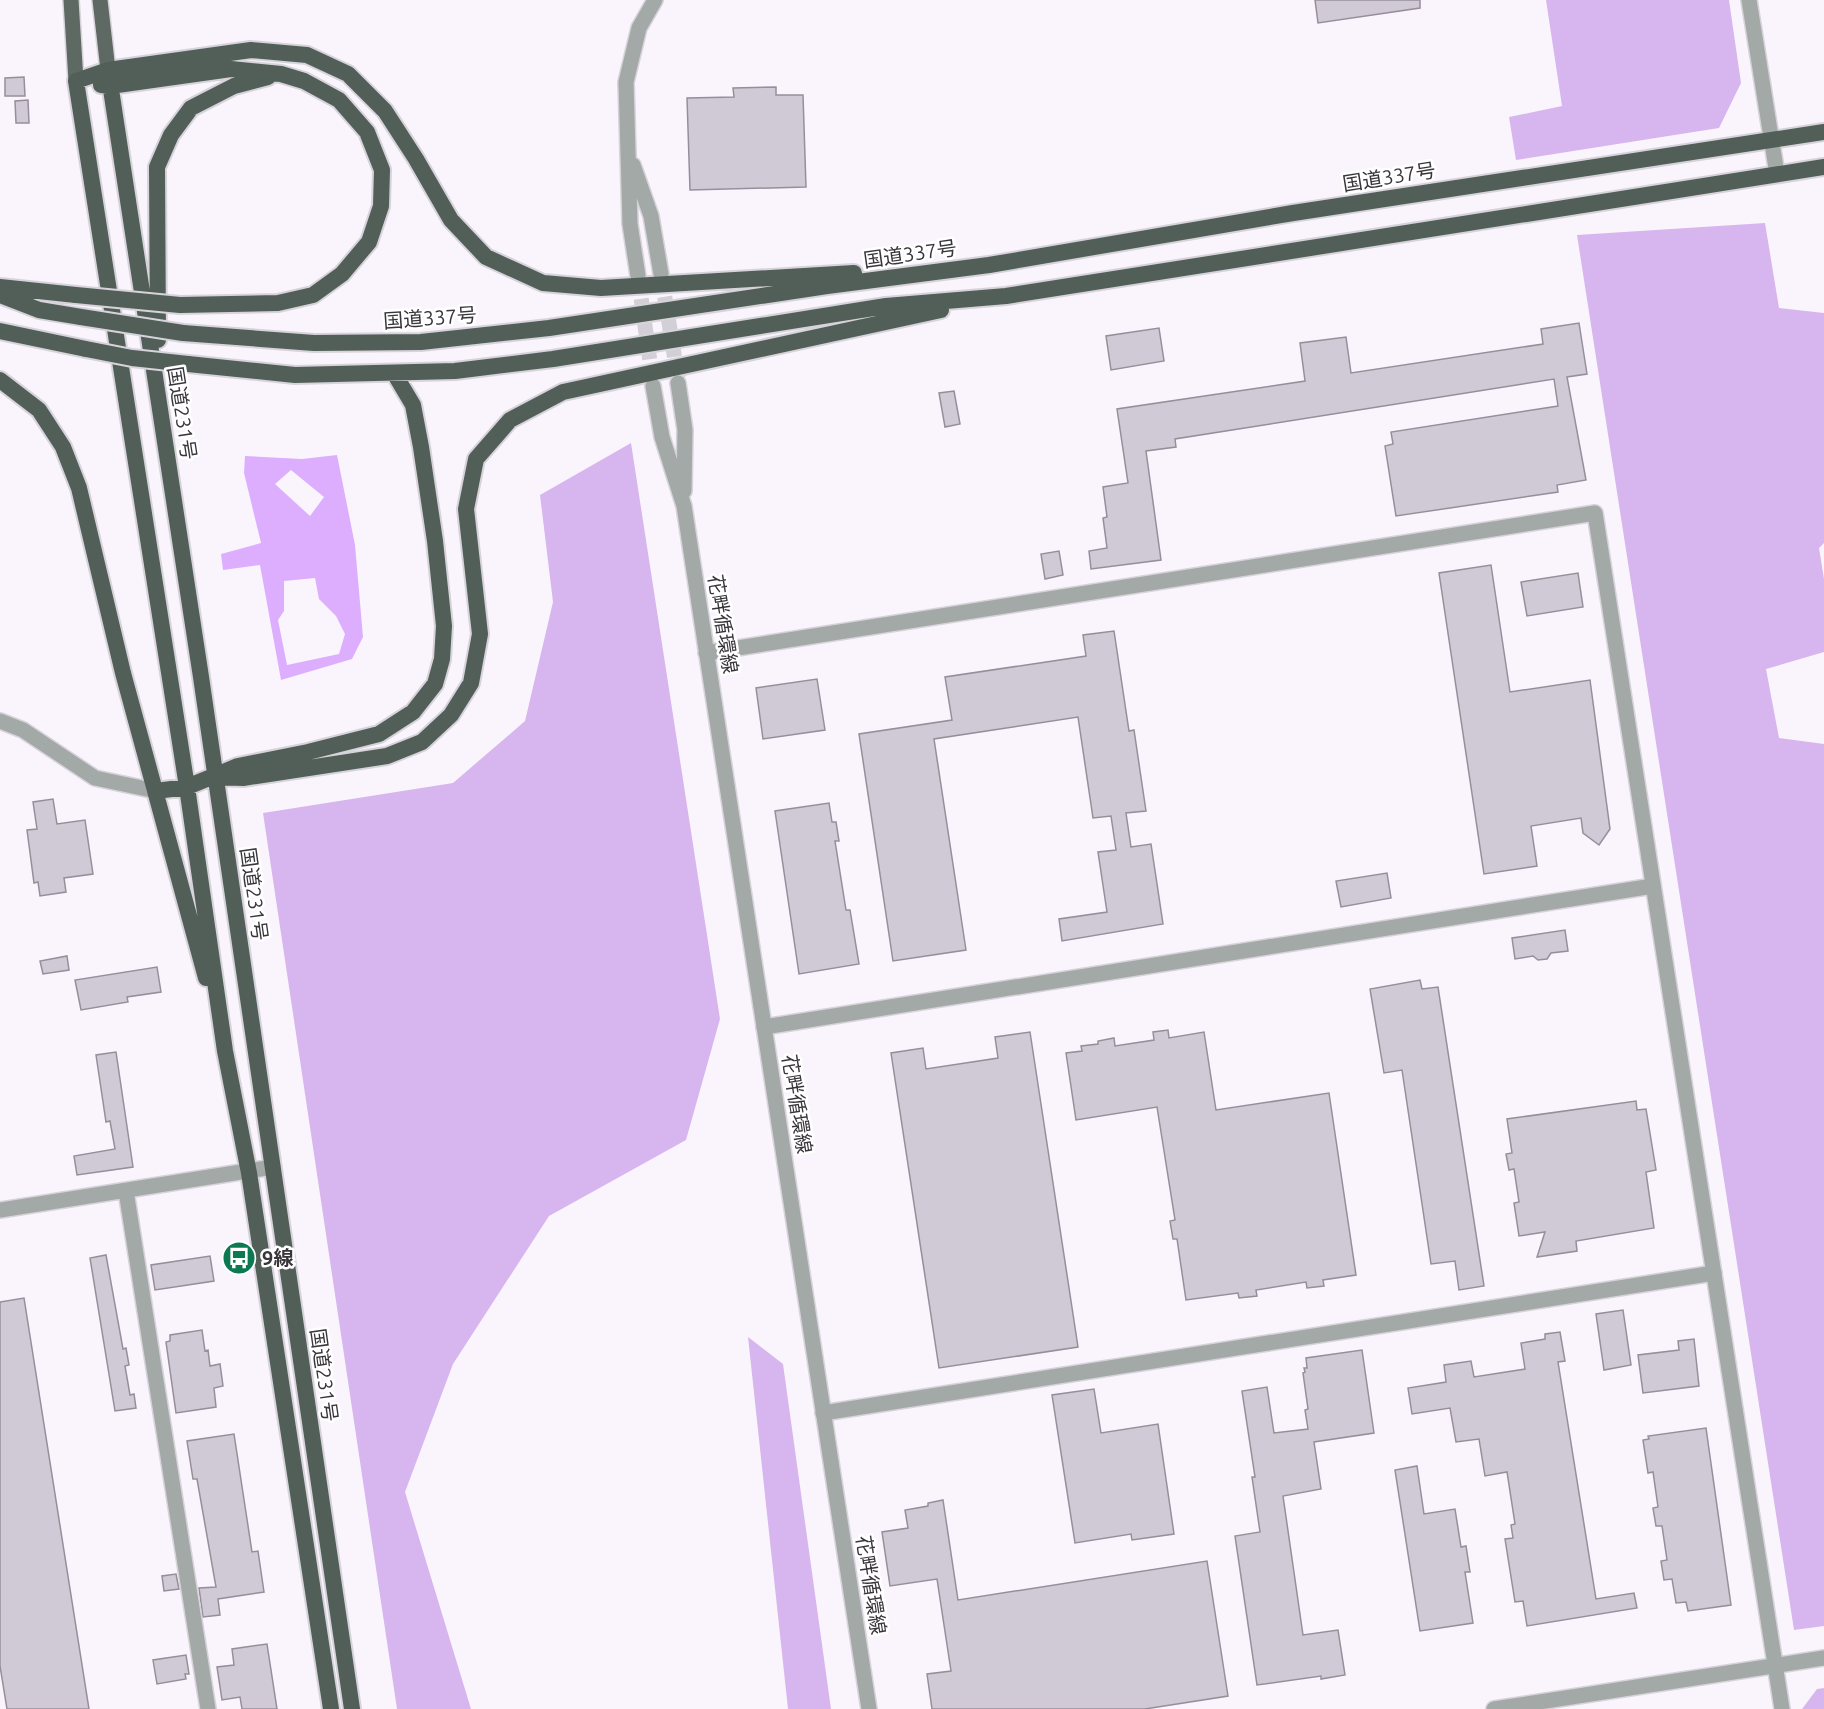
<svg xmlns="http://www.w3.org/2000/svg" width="1824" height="1709" font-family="Ubuntu,'Noto Sans JP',sans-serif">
<rect width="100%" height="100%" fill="#faf5fd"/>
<path fill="#d7b6ef" d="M1546,0H1729L1741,83L1719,128L1516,160L1509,117L1562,106Z
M1765,223L1779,308L1824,313V543L1819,548L1824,579V652L1766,669L1779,738L1824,744V1626L1794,1630L1577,235Z
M631,443L720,1019L686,1140L549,1216L453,1364L405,1492L471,1709H397L263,813L453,783L525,721L553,602L540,495Z
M748,1337L783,1364L831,1709H788Z
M1824,1688V1709H1802L1817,1689Z"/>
<path fill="#ddaefe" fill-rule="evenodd" d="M337,455L355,545L363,637L352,659L281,680L260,565L223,570L221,554L261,543L244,473L245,456L302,459ZM291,470L324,497L310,516L275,484ZM315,578L319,599L336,616L345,634L339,654L287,665L278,620L284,611V581Z"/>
<path fill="#d0c9d6" stroke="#968f9b" stroke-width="1.5" d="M1315,0H1420V8L1318,23Z
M24,77L25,96H5V78Z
M776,87V95H803L806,187L690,190L687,98L734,97L733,88Z
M28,100L29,123H16L15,101Z
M1579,323L1587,374L1567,377L1586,480L1557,485L1558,492L1396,516L1385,446L1393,444L1391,432L1558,406L1554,379L1175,439L1176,447L1146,451L1161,560L1091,569L1089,551L1107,548L1103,518L1107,517L1103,487L1128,483L1117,409L1305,381L1300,343L1346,337L1351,373L1543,344L1541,329Z
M1159,328L1164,361L1111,370L1106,336Z
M954,391L960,424L945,427L939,393Z
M1059,551L1063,575L1045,579L1041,554Z
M1491,565L1510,692L1590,680L1610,829L1599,845L1583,833L1581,818L1531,826L1537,866L1484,874L1439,573Z
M1578,573L1583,607L1527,616L1521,582Z
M1114,631L1129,731L1134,730L1146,811L1126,813L1131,847L1151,844L1163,924L1062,941L1059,919L1107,912L1098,852L1116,850L1111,816L1093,818L1078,717L934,739L966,950L893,961L859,734L952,720L945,677L1086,656L1083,635Z
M817,679L825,730L763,739L756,688Z
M53,799L57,824L85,820L93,874L64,878L66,892L40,896L38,882L34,883L27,830L37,829L33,802Z
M829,803L832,822H836L839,841H835L846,910H850L859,964L799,974L775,811Z
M1387,873L1391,898L1341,907L1336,881Z
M1565,930L1568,951L1551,953L1547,959L1538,960L1533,956L1515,959L1512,938Z
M67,956L69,970L43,974L40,961Z
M157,967L161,992L127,997L128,1002L81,1010L75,980Z
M1420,980L1422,989L1438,987L1484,1286L1459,1290L1455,1261L1431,1264L1402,1070L1384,1073L1370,989Z
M1168,1030L1169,1038L1204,1032L1216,1110L1329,1093L1356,1275L1323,1280L1324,1286L1307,1288L1306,1282L1256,1290L1257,1296L1239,1298L1238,1293L1186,1300L1177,1239H1173L1170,1221L1175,1220L1157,1107L1076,1120L1066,1053L1082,1051L1081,1046L1098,1044V1041L1114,1038L1115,1046L1154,1040L1153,1032Z
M1030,1032L1078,1347L939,1368L891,1053L923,1048L926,1069L998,1058L995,1037Z
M116,1052L133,1167L77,1175L74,1156L115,1149L110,1121L106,1122L96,1055Z
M1636,1101L1637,1110L1646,1109L1656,1170L1646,1172L1654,1228L1576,1241L1577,1251L1537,1257L1545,1232L1519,1236L1514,1203L1519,1202L1514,1169L1509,1170L1506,1154L1512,1153L1507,1119Z
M106,1255L123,1349L126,1348L129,1365L125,1366L130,1395L134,1394L136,1408L115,1411L90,1258Z
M210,1256L214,1281L155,1290L151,1265Z
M24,1298L89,1709H7L0,1666V1302Z
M1623,1310L1631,1365L1604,1370L1596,1314Z
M202,1330L205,1351L208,1350L210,1366L220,1364L223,1386L214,1388L216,1407L176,1413L166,1342L170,1341V1335Z
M1560,1332L1565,1361L1558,1362L1596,1599L1634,1593L1637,1608L1527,1626L1523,1601L1515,1602L1505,1539L1513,1538L1511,1525L1515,1524L1507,1472L1485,1476L1479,1439L1456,1442L1450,1408L1412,1414L1408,1388L1446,1382L1444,1365L1471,1361L1474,1377L1525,1369L1521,1343L1545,1339V1334Z
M1694,1339L1699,1386L1643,1393L1638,1355L1679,1350L1678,1341Z
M1362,1350L1374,1433L1314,1442L1321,1489L1283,1496L1303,1635L1338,1630L1345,1675L1321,1679V1676L1257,1685L1235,1536L1260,1532L1252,1477H1255L1242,1391L1267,1387L1274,1433L1308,1429L1305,1410L1308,1409L1303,1373L1305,1372L1304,1368H1307L1306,1358Z
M1094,1389L1101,1433L1158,1424L1174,1534L1132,1540L1131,1534L1075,1543L1052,1395Z
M1706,1428L1731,1605L1688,1611L1686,1602L1676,1603L1672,1579L1664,1580L1661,1561L1667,1560L1662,1526H1656L1653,1508L1658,1507L1653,1472L1648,1473L1643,1440L1649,1439L1648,1436Z
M234,1434L252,1552L258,1551L264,1592L218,1599L220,1615L203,1617L199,1588L216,1587L197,1479H193L187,1441Z
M1417,1466L1424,1514L1455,1509L1461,1547L1466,1546L1470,1572H1465L1473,1623L1420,1631L1395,1470Z
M943,1500L958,1600L1207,1561L1228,1696L1145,1709H932L927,1674L951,1671L937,1579L890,1586L882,1532L908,1528L905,1510L928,1506V1503Z
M176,1574L179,1589L164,1591L162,1576Z
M267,1644L277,1709H242L240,1697L222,1700L217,1667L234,1665L232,1649Z
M186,1655L189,1674H185L186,1679L157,1684L153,1660Z"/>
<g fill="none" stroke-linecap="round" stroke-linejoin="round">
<path stroke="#d3cfd6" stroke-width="15" stroke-dasharray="15 8" stroke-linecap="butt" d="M661,274L678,378
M638,276L653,383"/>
<defs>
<path id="minor" d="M0,721L23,730L95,778L156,791
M764,1027L1653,886
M126,1191L208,1709
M0,1210L273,1167
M823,1413L1714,1273"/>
<path id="tertiary" d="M1749,0L1777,174
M633,165L651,216L661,274
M638,276L630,224L626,82L639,28L655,0
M678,383L685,430L684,491
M653,386L662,437L684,506L869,1709
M706,653L1595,513L1782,1709
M1494,1709L1824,1658"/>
<path id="primary" d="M71,0L76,81
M100,0L108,70"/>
<path id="trunk" d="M108,70L201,677L352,1709
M76,81L187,787L225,1051L249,1173L331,1709
M76,81L108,70L251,50L307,55L348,74L385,111L416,159L451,220L486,257L543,283L601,288L854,273
M101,85L110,86L231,69L281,74L304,81L339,100L367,132L382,170L381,206L369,242L342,274L313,295L278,303L180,305
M0,287L76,295
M0,295L39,310L81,317
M0,331L86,349
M183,333L314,343L421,342L549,328L827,286L989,265L1293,213L1824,132
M158,340L157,167L171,135L191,108L234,86L268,77
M188,364L295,375L455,371L553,359L886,306L1006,296L1824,167
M0,380L39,410L63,447L79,488L123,673L206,978
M215,777L243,778L387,756L422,742L451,715L471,683L480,634L466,509L476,459L510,420L563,392L941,310
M156,791L187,787L238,766L308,752L379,734L413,712L435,684L442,659L444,626L435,541L421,447L413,405L394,373"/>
</defs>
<use href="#minor" stroke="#d7d3da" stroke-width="18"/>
<use href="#tertiary" stroke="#d7d3da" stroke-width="18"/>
<use href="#primary" stroke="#d7d3da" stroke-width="18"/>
<use href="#trunk" stroke="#d7d3da" stroke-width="20"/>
<use href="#minor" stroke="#a3a9a6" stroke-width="15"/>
<use href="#tertiary" stroke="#a3a9a6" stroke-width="15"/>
<use href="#primary" stroke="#5e6963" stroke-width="15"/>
<use href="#trunk" stroke="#525e58" stroke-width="16"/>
<defs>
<path id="trunk-bridge" d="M76,295L180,305
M81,317L183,333
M86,349L132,358L188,364"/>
</defs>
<use href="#trunk-bridge" stroke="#d7d3da" stroke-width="20" stroke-linecap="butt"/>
<use href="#trunk-bridge" stroke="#525e58" stroke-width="16"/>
</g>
<defs>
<symbol id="bus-disc" viewBox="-11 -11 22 22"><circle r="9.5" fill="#0c7953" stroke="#fff"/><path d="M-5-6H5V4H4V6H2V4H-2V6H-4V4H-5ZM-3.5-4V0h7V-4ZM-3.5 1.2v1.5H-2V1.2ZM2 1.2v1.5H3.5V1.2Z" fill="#fff"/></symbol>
</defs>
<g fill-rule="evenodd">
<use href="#bus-disc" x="220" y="1239" width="38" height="38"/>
</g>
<g text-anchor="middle" stroke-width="5" stroke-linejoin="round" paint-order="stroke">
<g font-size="20" fill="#39363b" stroke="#fff">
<text transform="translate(1389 177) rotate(-9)" y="7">国道337号</text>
<text transform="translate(910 254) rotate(-8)" y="7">国道337号</text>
<text transform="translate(430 318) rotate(-4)" y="7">国道337号</text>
<text transform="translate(182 413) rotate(81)" y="7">国道231号</text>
<text transform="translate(723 624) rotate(81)" y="7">花畔循環線</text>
<text transform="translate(254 894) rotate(82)" y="7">国道231号</text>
<text transform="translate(797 1104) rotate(81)" y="7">花畔循環線</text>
<text transform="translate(324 1375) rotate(82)" y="7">国道231号</text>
<text transform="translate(871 1585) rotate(81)" y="7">花畔循環線</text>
</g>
<g font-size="20" font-weight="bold" fill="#39363b" stroke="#fff" text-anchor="start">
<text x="262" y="1265">9線</text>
</g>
</g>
</svg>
